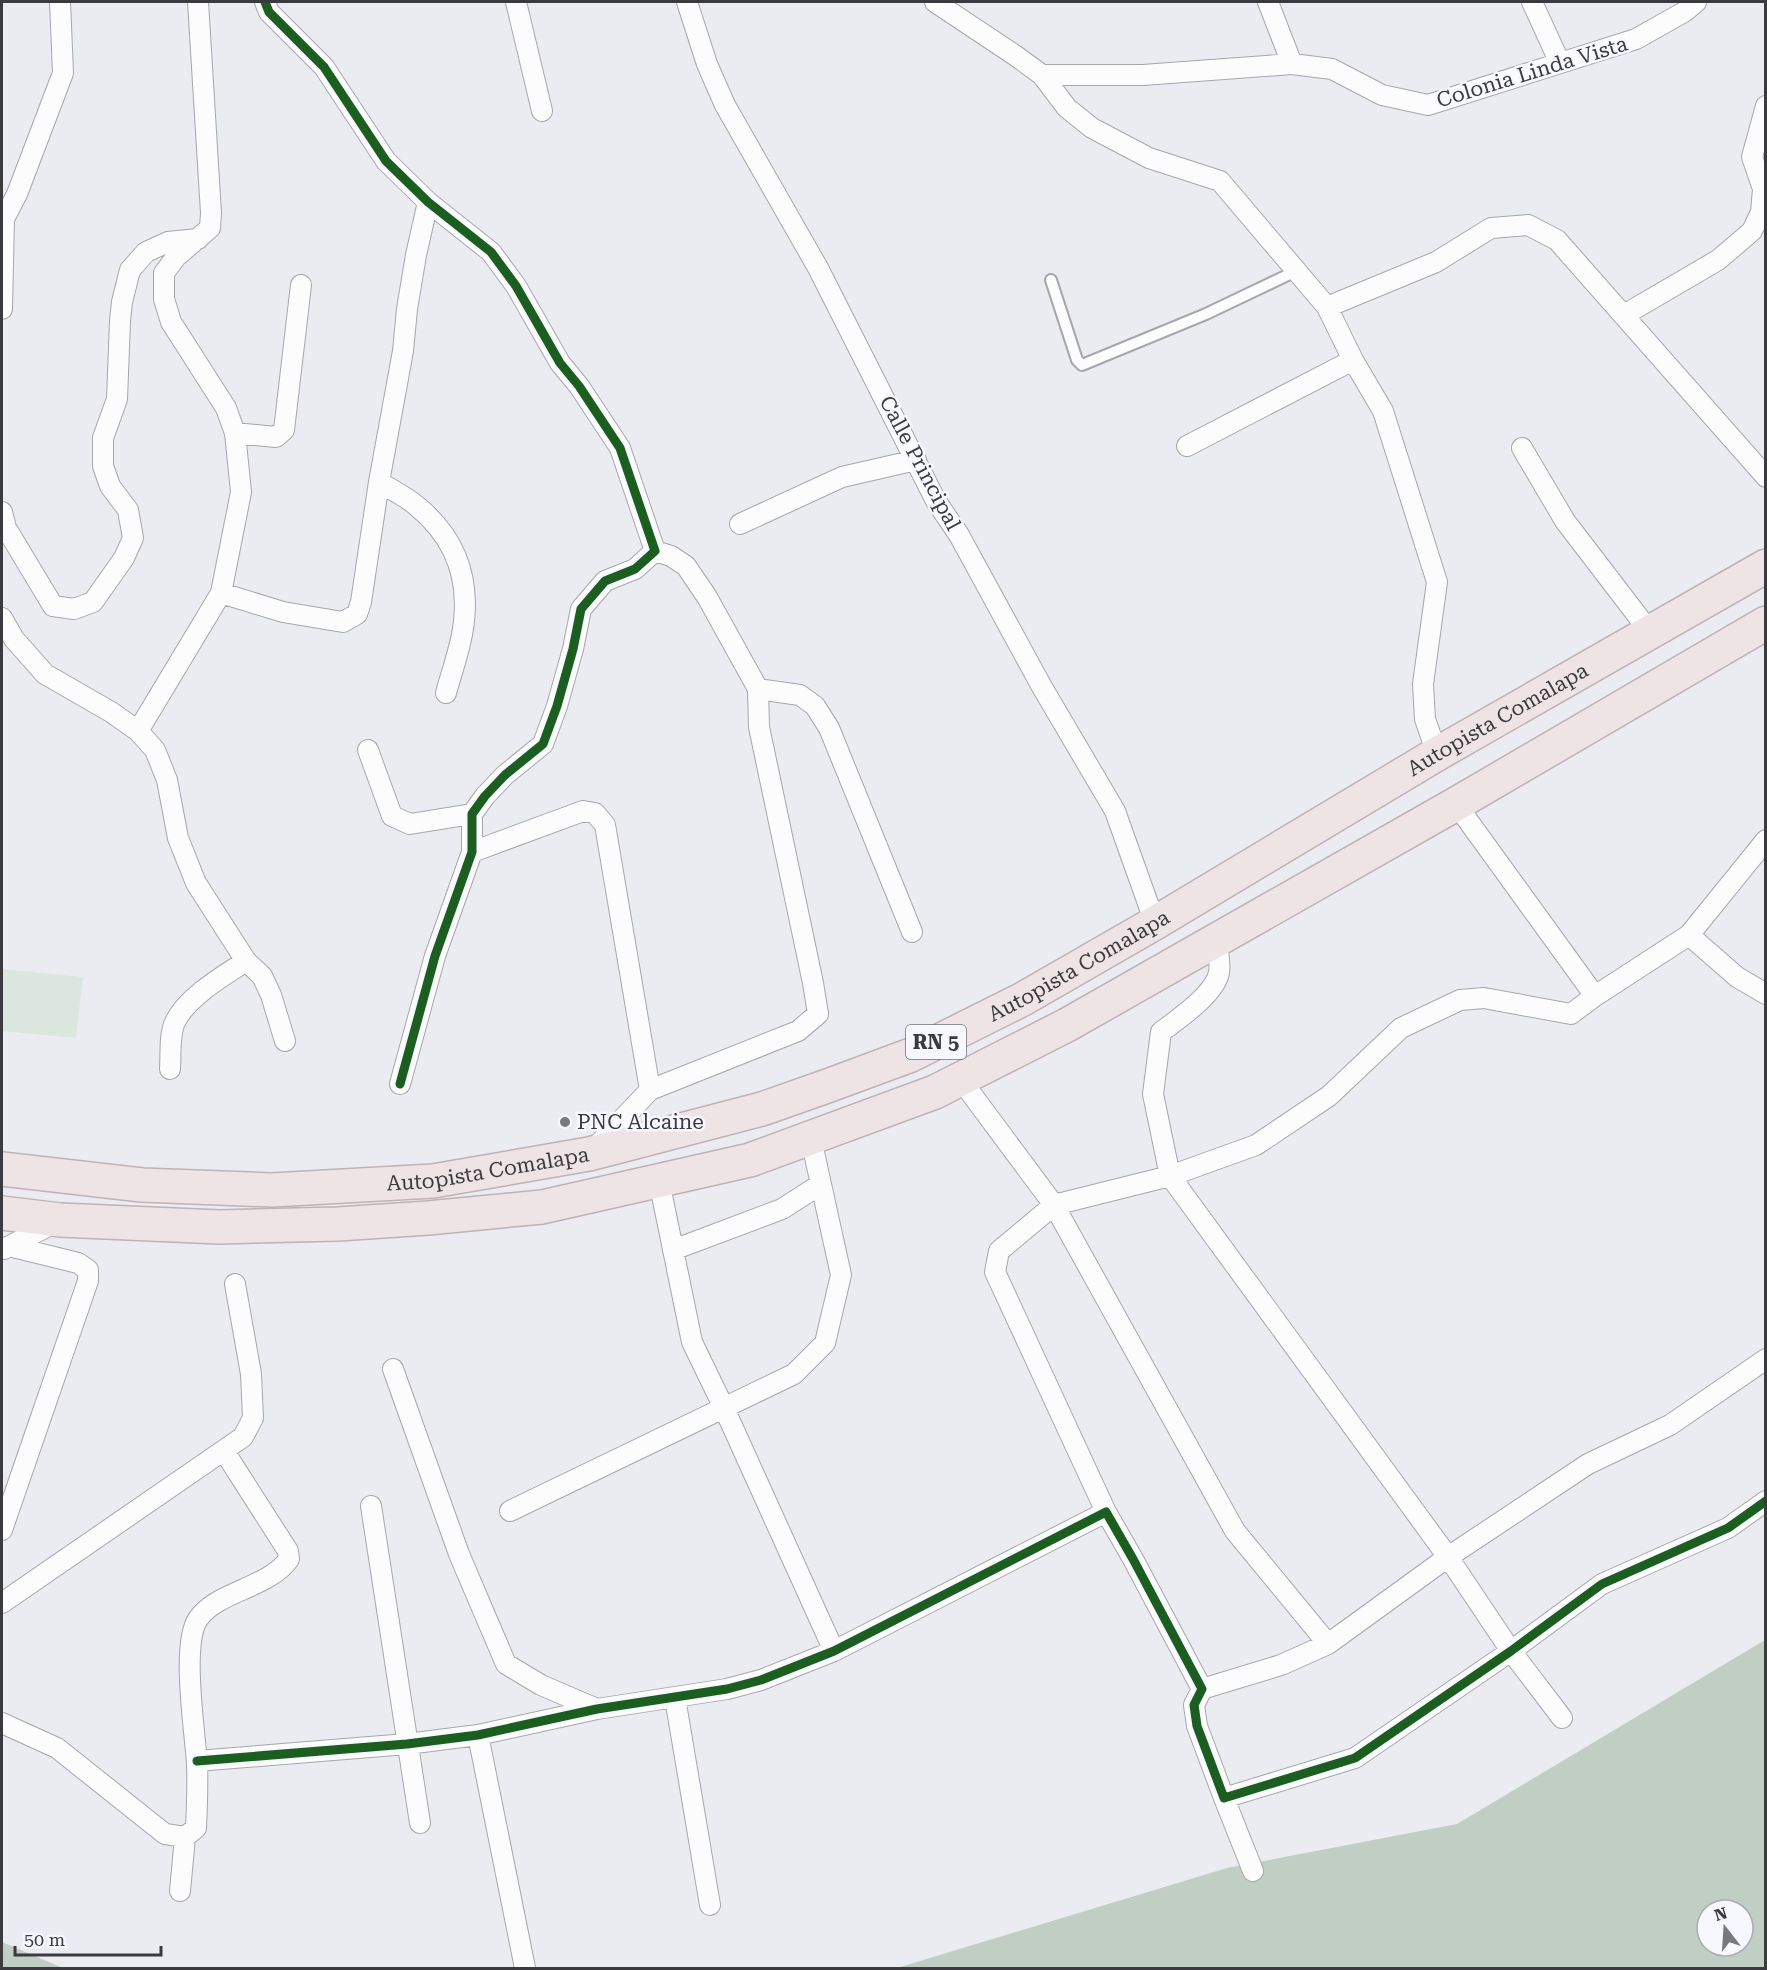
<svg xmlns="http://www.w3.org/2000/svg" width="1767" height="1970" font-family="'Roboto Serif',serif">
<rect width="100%" height="100%" fill="#ebecf1"/>
<path fill="#dbe7de" d="M2,969L83,977L76,1038L2,1031Z"/>
<path fill="#c0cec3" fill-rule="evenodd" d="M1765,1640V1968H897L1227,1868L1457,1824ZM1707,1910H1743V1946H1707Z
M2,1942L63,1968H2Z"/>
<g fill="none" stroke-linecap="round" stroke-linejoin="round">
<defs>
<path id="service" d="M1051,280L1077,360L1082,365L1206,314L1296,271"/>
<path id="minor" d="M265,2L269,12L324,67L386,161L428,202L491,252L516,286L560,363L579,386L620,448L655,551L635,569L605,581L581,609L573,649L557,706L543,744L505,775L485,796L472,814V852L435,956L400,1084
M516,2L542,111
M687,2L707,64L725,105L818,268L936,501L959,535L1042,687L1115,811L1155,923
M935,2L1016,56L1042,75L1067,108L1092,128L1149,158L1220,181L1327,307L1353,360L1383,411L1437,582L1423,684L1425,719L1437,754
M1268,2L1292,64
M1532,2L1560,63
M1042,75H1143L1292,64L1332,69L1382,95L1428,105L1636,39L1684,12L1696,2
M2,212L4,219L2,309
M4,219L17,194L63,73L60,2
M1327,307L1436,262L1491,228L1528,225L1557,240L1766,477
M1624,315L1718,260L1752,231L1761,212L1763,189L1752,157L1766,106
M235,433L276,437L284,430L301,285
M1187,446L1353,360
M1522,448L1565,521L1650,632
M379,482C392,490 407,497 418,507C454,537 469,575 464,621C462,645 452,670 446,693
M2,512L6,528L53,606L74,609L93,602L124,558L133,538L128,510L110,486L103,466V438L117,399L120,321L122,302L130,270L146,252L168,242L198,239
M740,524L842,477L916,460
M221,593L283,612L343,622L357,614L361,602L379,482L403,351L407,309L416,255L428,202
M2,618L14,639L45,674L111,712L138,731L155,750L167,780L178,838L196,883L246,961L262,976L271,995L285,1041
M758,689L800,695L815,706L829,728L912,932
M138,731L221,593L241,492L235,433L226,408L171,322L164,299V273L176,257L210,228L211,213L198,2
M368,750L392,816L410,824L472,814
M1456,804L1595,996
M472,852L583,811L595,813L605,825L650,1090L593,1150
M1689,935L1737,977L1766,994
M1217,940C1217,949 1221,963 1219,973C1214,995 1178,1019 1161,1032L1153,1094L1170,1176L1448,1557L1511,1651L1562,1718
M170,1069C171,1055 169,1035 175,1022C187,997 223,976 246,961
M961,1080L1054,1205L1235,1531L1328,1644
M650,1090L798,1031L818,1014L813,983L759,727L758,689L707,597L686,566L671,556L655,551
M659,1181L692,1342L724,1408L834,1651
M4,1249L58,1221
M673,1250L782,1209L821,1184
M393,1369L459,1554L506,1664L541,1685L597,1709
M371,1506L420,1823
M510,1511L794,1374L825,1343L841,1275L811,1139
M1106,1512L995,1272L999,1251L1054,1205L1170,1176L1256,1145L1329,1096L1401,1028L1460,1000L1484,998L1571,1014L1595,996L1689,935L1766,840
M2,1530L88,1281V1270L78,1263L9,1246
M2,1603L243,1437L253,1418L251,1374L235,1284
M1202,1689L1281,1665L1328,1644L1448,1557L1588,1464L1670,1425L1766,1359
M675,1698L710,1905
M2,1723L57,1748L165,1834L185,1837L196,1828C197,1806 198,1785 197,1764C195,1731 181,1644 198,1619C217,1591 269,1588 289,1559L288,1551L224,1451
M478,1735L525,1968
M197,1761L407,1744L478,1735L597,1709L727,1689L761,1680L834,1651L1106,1512L1133,1559L1202,1689L1194,1705L1197,1726L1224,1798L1355,1758L1511,1651L1602,1584L1728,1528L1766,1501
M1224,1798L1253,1871
M180,1891L185,1837"/>
<g id="trunk">
<path id="s1" d="M2,1169L142,1185L272,1190L433,1181L589,1154L762,1109L830,1085L911,1055L1023,999L1155,923L1437,754L1766,566"/>
<path d="M2,1213L60,1220L219,1227L338,1224L428,1218L542,1207L750,1160L935,1092L1067,1025L1456,804L1766,623"/>
</g>
</defs>
<use href="#service" stroke="#a6a7ab" stroke-width="14"/>
<use href="#minor" stroke="#a6a7ab" stroke-width="22"/>
<use href="#trunk" stroke="#bfb1b4" stroke-width="36"/>
<use href="#service" stroke="#fcfcfd" stroke-width="10"/>
<use href="#minor" stroke="#fcfcfd" stroke-width="20"/>
<use href="#trunk" stroke="#efe4e5" stroke-width="33"/>
<defs>
<path id="cycleway" d="M265,2L269,12L324,67L386,161L428,202L491,252L516,286L560,363L579,386L620,448L655,551L635,569L605,581L581,609L573,649L557,706L543,744L505,775L485,796L472,814V852L435,956L400,1084
M197,1761L407,1744L478,1735L597,1709L727,1689L761,1680L834,1651L1106,1512L1133,1559L1202,1689L1194,1705L1197,1726L1224,1798L1355,1758L1511,1651L1602,1584L1728,1528L1766,1501"/>
</defs>
<use href="#cycleway" stroke="#f7f7ff" stroke-width="13"/>
<use href="#cycleway" stroke="#1b5e20" stroke-width="9"/>
</g>
<circle fill="#79797d" stroke="#f7f7ff" stroke-width="2" cx="565" cy="1122" r="6"/>
<g text-anchor="middle" stroke-width="5" stroke-linejoin="round" paint-order="stroke">
<rect fill="#f7f7ff" stroke="#737379" stroke-width="1.5" x="906" y="1025" width="60" height="34" rx="4.5"/>
<g font-size="20" font-weight="bold" fill="#3b3b3f">
<text x="936" y="1049">RN 5</text>
</g>
<g font-size="21" fill="#3b3b3f" stroke="#f7f7ff">
<text transform="translate(1532 72) rotate(-17)" y="7">Colonia Linda Vista</text>
<text transform="translate(920 463) rotate(62)" y="7">Calle Principal</text>
<text dy="7" stroke="none"><textPath href="#s1" startOffset="1604">Autopista Comalapa</textPath></text>
<text dy="7" stroke="none"><textPath href="#s1" startOffset="1118">Autopista Comalapa</textPath></text>
<text dy="7" stroke="none"><textPath href="#s1" startOffset="488">Autopista Comalapa</textPath></text>
</g>
<g font-size="21" fill="#3b3b3f" stroke="#f7f7ff" text-anchor="start">
<text x="577" y="1129">PNC Alcaine</text>
</g>
</g>
<rect width="1767" height="1970" fill="none" stroke="#3b3b3f" stroke-width="6"/>
<g transform="translate(1725 1928) rotate(343)"><circle r="28" fill="#f7f7ff" stroke="#acacb2" stroke-width="1.5"/>
<path d="M0-4.5L10 22L0 15L-10 22Z" fill="#79797d"/>
<text y="-9" font-size="16" font-weight="bold" text-anchor="middle" fill="#3b3b3f">N</text>
</g>
<path d="M15 1946v9h146v-9" fill="none" stroke="#3b3b3f" stroke-width="3"/>
<text x="24" y="1946" font-size="18" fill="#3b3b3f" stroke="#f7f7ff" stroke-width="4.5" paint-order="stroke">50 m</text>
</svg>
